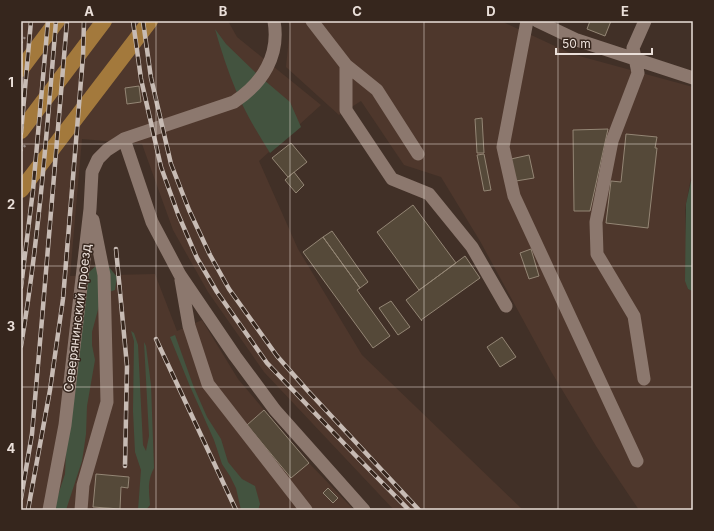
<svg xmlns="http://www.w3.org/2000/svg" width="714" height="531" font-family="Inter,sans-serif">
<rect width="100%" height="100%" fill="#413027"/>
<path fill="#4e372c" d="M22,21H228L237,37L321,105L259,161L298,249L362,355L523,510H394L264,372L208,292L173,230L142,144L82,139L70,276L155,274L177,331L202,320L238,379L309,463L354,510H21V33Z
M288,21H501L572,54L693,87V166L685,210L688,289L692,291L693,289V510H639L596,446L552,373L480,241L441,177L404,165L361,101L339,115L286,67L290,28Z"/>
<path fill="#43533f" d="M215,29L226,44L257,74L290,102L301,127L270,153C258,134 246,114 237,93C228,72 221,50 215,29Z
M691,181H693L692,291L688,289L685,281L686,204Z
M97,265L109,267L117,277L115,290L103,294L99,306L92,332V345L95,360L87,406L86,434L84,448L82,461L66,510H53L65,474L67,425L87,274Z
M131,331L134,333L138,345L143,445L146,451L149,436L144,342L146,346L151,385L154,468C147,481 149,491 150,505L146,510H138L141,470L135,452L133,411L134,341Z
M175,335L193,385L207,417L221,439L228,462L242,479L255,486L260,504L258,510H241L236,488L230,476L222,464L214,440L189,384L170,337Z"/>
<path fill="#554939" stroke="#948675" d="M590,21H611L605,36L587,29Z
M139,86L141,102L127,104L125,88Z
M482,118L484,153H477L475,119Z
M608,129L590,211H574L573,130Z
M626,134L657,137L655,148H657L648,228L606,223L611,181L621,182Z
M291,143L307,162L288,177L272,158Z
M484,154L491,190L484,191L477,155Z
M529,155L534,178L516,181L511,159Z
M294,172L304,185L296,193L285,180Z
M413,205L456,263L419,290L377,232Z
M332,231L368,282L360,288L323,237Z
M323,237L360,288L357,290L390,336L373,348L303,252Z
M531,249L539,276L529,279L520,253Z
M465,256L480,278L421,320L422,321L406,300Z
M391,301L410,327L398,335L379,308Z
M502,337L516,357L500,367L487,347Z
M264,410L309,463L291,478L247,425Z
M96,474L129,477L128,488L121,487L120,509L93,507Z
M328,488L338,498L333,503L323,493Z"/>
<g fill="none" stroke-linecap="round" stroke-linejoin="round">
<path stroke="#95877f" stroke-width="2.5" stroke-dasharray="2 3" stroke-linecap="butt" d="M21,43L25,37
M21,151L26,144"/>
<path stroke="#8c786e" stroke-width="13" d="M312,21L346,65L377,90L418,154
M527,21L503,147L514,196L637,461
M537,21L577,40L693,78
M346,65V110L392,179L429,194L472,247L506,306
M124,139L152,222L180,275L235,356L275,410L364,510
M181,280L189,326L208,384L306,510
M644,379L634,316L597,254L596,222L612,141L638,73L633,48L645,21
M49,510L65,425L90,209L92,172L98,159L107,150L124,139L234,102C263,83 280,55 274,21
M81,510L83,485L107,402L104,275L93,220"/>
<path stroke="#a3793c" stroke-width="16" d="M21,69L57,21
M21,131L104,21
M21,190L150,21"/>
<defs>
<path id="rail" d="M133,21L141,79L161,167L178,214L197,258L217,292L267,363L356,456L409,510
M143,21L151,78L171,164L189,210L210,255L229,289L277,356L308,391L419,510
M21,133L31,21
M116,249L127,366L125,466
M21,287L33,190L48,21
M156,339L236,510
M21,346C39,238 47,130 56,21
M21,498L32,434L42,319L67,21
M28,510L50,390L63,299L83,56L84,21"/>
</defs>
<use href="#rail" stroke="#c7bbb4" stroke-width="4.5"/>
<use href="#rail" stroke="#36261d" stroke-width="3" stroke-dasharray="9" stroke-linecap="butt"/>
</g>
<path fill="none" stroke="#eadfd9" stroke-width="1" stroke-opacity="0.55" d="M156,21V510M290,21V510M424,21V510M558,21V510M21,144H693M21,266H693M21,387H693"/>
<g text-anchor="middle" stroke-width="3" stroke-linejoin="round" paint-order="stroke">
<g font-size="13" fill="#eadfd9" stroke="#36261d">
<text transform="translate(77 318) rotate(-83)" y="5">Северянинский проезд</text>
</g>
</g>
<rect width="714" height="531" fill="none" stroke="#36261d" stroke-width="44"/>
<path d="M556 48v6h96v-6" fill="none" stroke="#eadfd9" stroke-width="2"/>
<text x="562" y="48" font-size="12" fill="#eadfd9" stroke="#36261d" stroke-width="3" paint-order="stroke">50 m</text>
<rect x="22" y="22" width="670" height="487" fill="none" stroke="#eadfd9" stroke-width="1.5"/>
<g font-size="13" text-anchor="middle" font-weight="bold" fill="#eadfd9">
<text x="89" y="16">A</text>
<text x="223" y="16">B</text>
<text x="357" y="16">C</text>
<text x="491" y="16">D</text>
<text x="625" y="16">E</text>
<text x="11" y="87">1</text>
<text x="11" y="209">2</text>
<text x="11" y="331">3</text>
<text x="11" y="453">4</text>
</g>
</svg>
